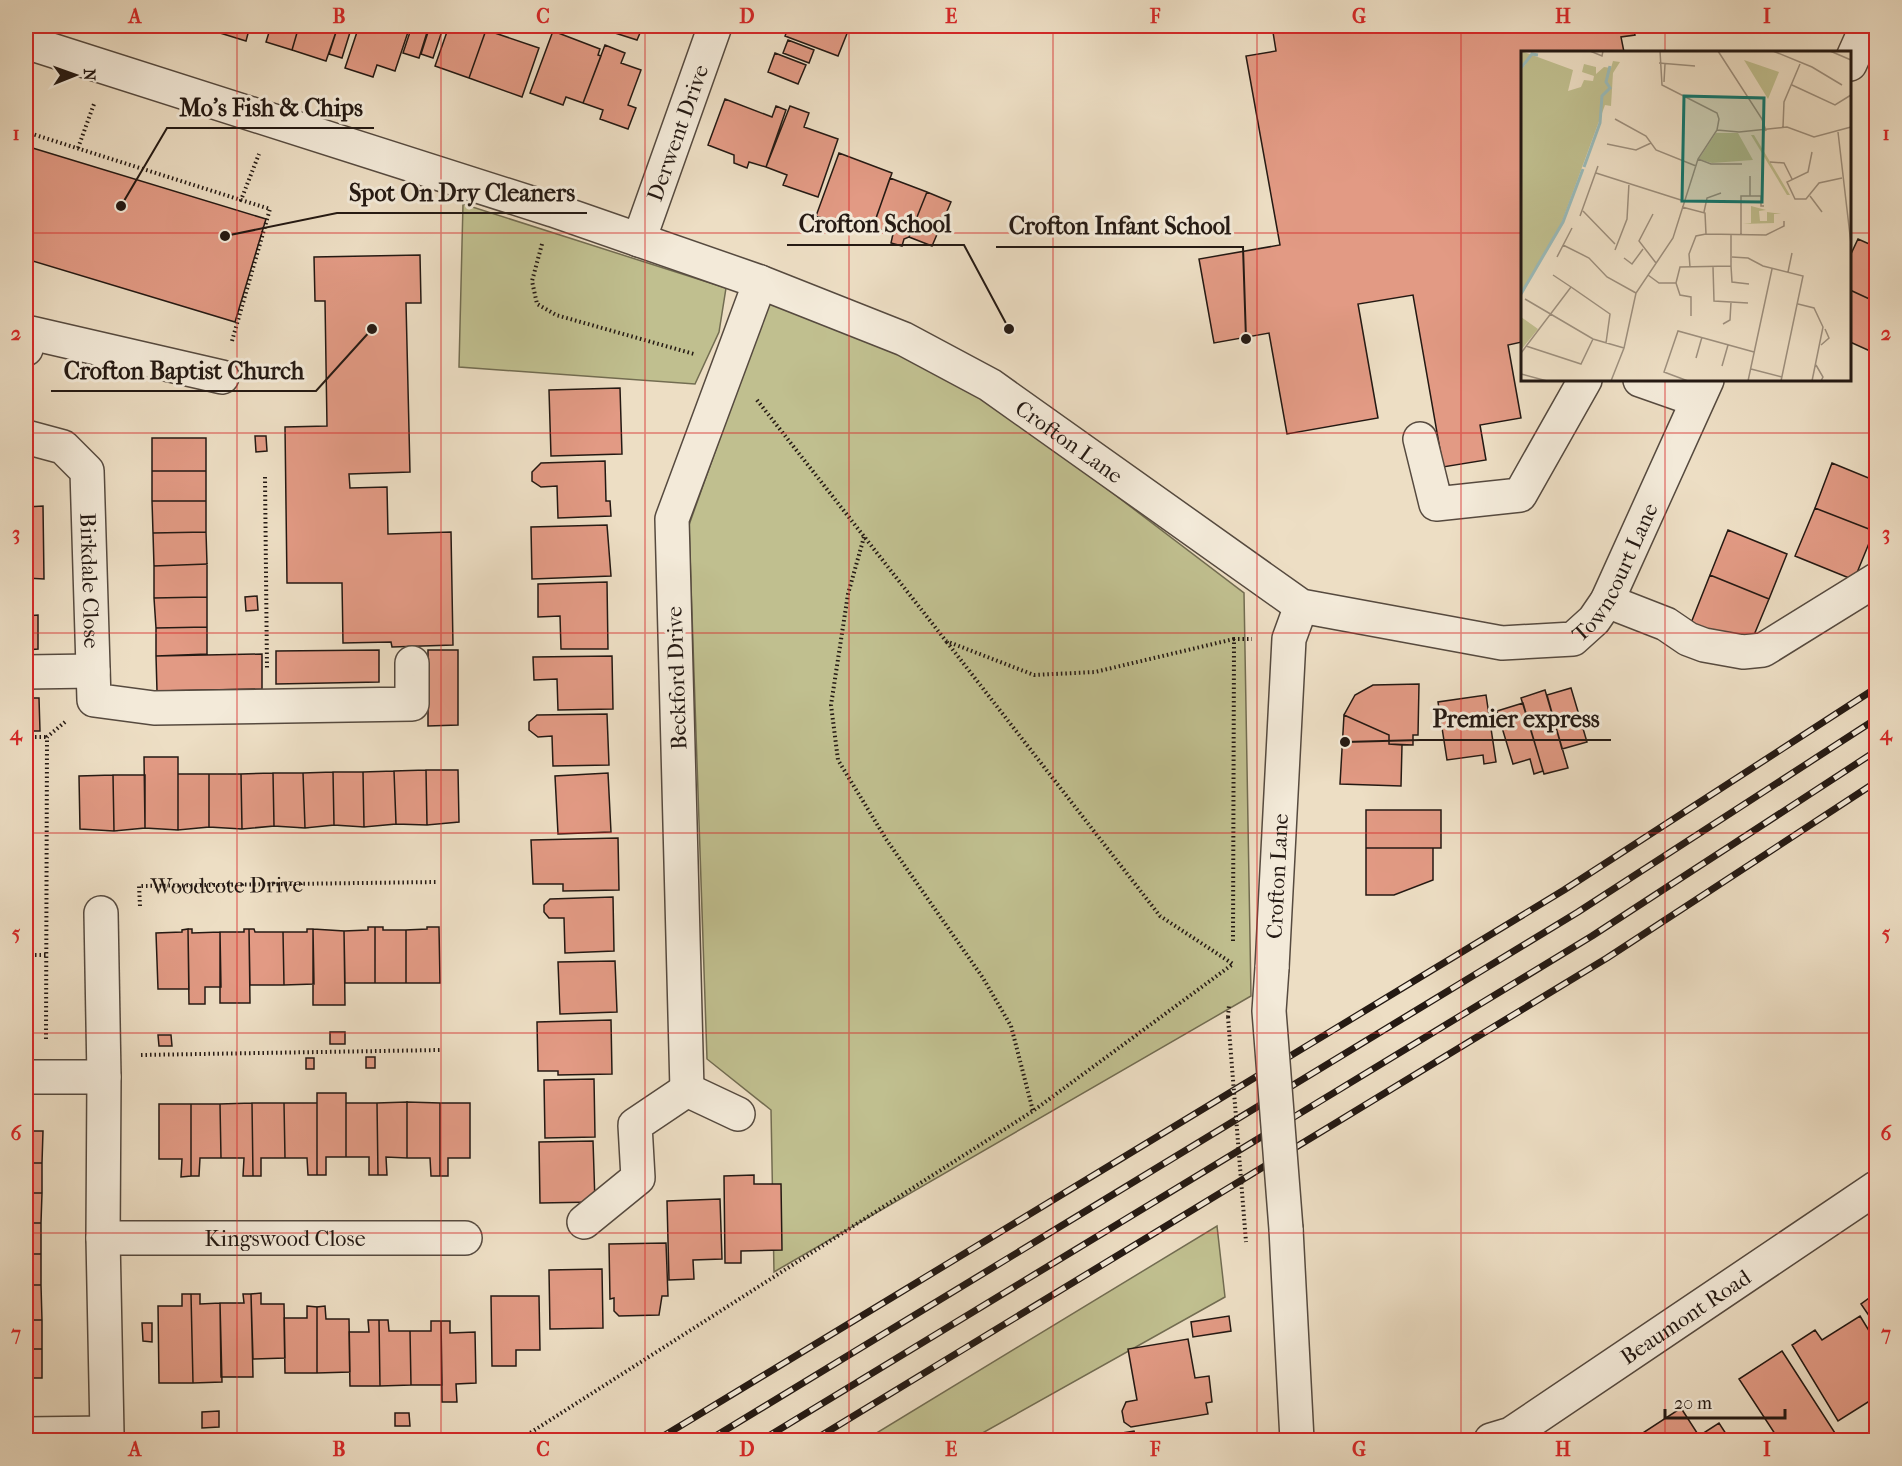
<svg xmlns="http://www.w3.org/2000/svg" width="1902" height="1466" font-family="'IM FELL French Canon',serif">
<rect width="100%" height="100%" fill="#eddec4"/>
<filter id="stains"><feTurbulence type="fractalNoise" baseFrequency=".00333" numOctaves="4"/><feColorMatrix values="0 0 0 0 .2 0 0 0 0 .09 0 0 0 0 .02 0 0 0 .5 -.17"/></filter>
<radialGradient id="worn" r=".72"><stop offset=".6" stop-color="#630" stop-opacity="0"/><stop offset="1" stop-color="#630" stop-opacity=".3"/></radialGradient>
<path fill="#c0bf8f" stroke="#726c51" stroke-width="1.5" d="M463,204L726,288L719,332L695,384L459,367Z
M769,300L934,357L1244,593L1251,996L774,1272L771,1110L707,1059L689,525Z
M1217,1226L1225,1297L970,1440H865Z"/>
<path fill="#e29a84" stroke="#241913" stroke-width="1.5" d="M208,26H250L246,41L207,29Z
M271,26H299L292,50L266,42Z
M299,26H338L326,61L292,50Z
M338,26H352L342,58L329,54Z
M359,26H410L395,71L377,65L373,77L345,68Z
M412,26H429L419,58L403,53Z
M430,26L443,28L433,58L421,54Z
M449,26H473L486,30L469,78L435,66Z
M618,26H643L637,40L615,33Z
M789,26H850L838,56L785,36Z
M1272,26H1633L1635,35L1621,37L1624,52H1522V342L1508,345L1521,418L1480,425L1486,460L1443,467L1413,295L1358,304L1378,418L1287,434L1269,333L1214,343L1199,259L1280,245L1246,56L1276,51Z
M486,30L539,48L522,97L469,78Z
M553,31L600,49L598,55L601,56L583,103L566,97L563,105L530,93Z
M788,40L814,50L809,63L783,53Z
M605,45L625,53L621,63L641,70L628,105L636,108L628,129L600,119L603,110L583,103Z
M775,53L806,65L798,84L768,72Z
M725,99L772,117L776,106L786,110L766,167L749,162L747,168L734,163V155L708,145Z
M790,106L809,113L804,127L838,139L818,197L783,185L787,175L766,167Z
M26,146L266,219L235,322L26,259Z
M839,153L892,173L871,232L851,225L850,229L816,216Z
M890,178L927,192L909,237L904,239L902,246L891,243L893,234L873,227Z
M927,192L951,202L932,246L909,237Z
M1858,239L1876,247V302L1850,290V256Z
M420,255L421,303H406L410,472L349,474L350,488L387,487L388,534L451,532L453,645L392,647L391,642L343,643L342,583H287L285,427L327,426L325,301H315L314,257Z
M1850,290L1876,302V336L1870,351L1850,342Z
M620,388L622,454L551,456L549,390Z
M255,436H266L267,451L256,452Z
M152,438H206V471H152Z
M605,461L606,501H610L611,516L558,518L557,486L541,487L532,481V472L541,463Z
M1832,463L1876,481V525L1874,531L1815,508Z
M152,471H206V501H152Z
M152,501H206V532L153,533Z
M43,506L44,579L26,578V507Z
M1815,508L1874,531L1854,580L1795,556Z
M607,525L611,576L532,579L531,527Z
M1728,530L1787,554L1769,599L1710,575Z
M206,532L207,564L154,566L153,533Z
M207,564V597L154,598V566Z
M1710,575L1769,599L1749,647L1691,623Z
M607,582L608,649H561L560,616L538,617V584Z
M257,596L258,610L246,611L245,597Z
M207,597V627L156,628L154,598Z
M38,615V649L26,650V616Z
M207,627V654L156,656V628Z
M379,650V682L276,684V651Z
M428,650H458V725L428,726Z
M262,654V689L157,691L156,656Z
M612,656L613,709L558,710L557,679L534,680L533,657Z
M1419,684L1418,735H1413V745L1389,744V735L1344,715L1355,695L1373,685Z
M1571,688L1587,742L1562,749L1547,695Z
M1545,690L1568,768L1544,774L1521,698Z
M1486,695L1496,762L1484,764L1483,755L1447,760L1438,702Z
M26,698H39L40,731H26Z
M1523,703L1543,771L1534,774L1530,759L1513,764L1497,711Z
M607,714L609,765L553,766L552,736L538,737L529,730V722L537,715Z
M1344,715L1389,735V744L1402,745L1401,786L1340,784Z
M144,757H178V830L145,828Z
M426,770L427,825L396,824L394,771Z
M426,770H458L459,822L427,825Z
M394,771L396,824L364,827L363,772Z
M333,772L334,825L305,828L303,773Z
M333,772H363L364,827L334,825Z
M273,773L274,826L242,829L241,774Z
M273,773H303L305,828L274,826Z
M608,773L611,832L558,834L555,776Z
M178,774H209V827L178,830Z
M209,774H241L242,829L209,827Z
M113,775H145V828L114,831Z
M113,775L114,831L80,829L79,776Z
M1366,810H1441V848H1366Z
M618,838L619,890L563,891V884H533L531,840Z
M1366,848H1433V880L1394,895H1366Z
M613,897L614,951L565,953L564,918H549L544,912V905L550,899Z
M368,927H375V983H345L344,931L368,930Z
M375,927H383V930H406V983H375Z
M427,927H439L440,983H406V930L427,929Z
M188,929L189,989H158L156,933L182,932V930Z
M188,929H192V933L220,932L221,987H205V1004H189Z
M244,929H249L250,1003H220V932H244Z
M249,929H254L255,932H283L284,985H250Z
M307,929H313L314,984L284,985L283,932H307Z
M313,929L344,931L345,1005H313Z
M615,961L617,1012L560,1014L558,962Z
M611,1020L612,1074L558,1075V1071H538L537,1022Z
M330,1032H345V1044H330Z
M158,1035H171L172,1046H159Z
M366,1057H375V1068H366Z
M306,1058H314V1069H306Z
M594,1079L595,1137L545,1138L544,1080Z
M317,1093H346V1157H326V1175H317Z
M407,1102V1158L386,1157L387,1175H378L377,1103Z
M407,1102L440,1103V1176H431L430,1158H407Z
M252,1103L253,1176H243L244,1158H221L220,1104Z
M252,1103H284L285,1158H261V1176H253Z
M284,1103H317V1175H308L307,1158H285Z
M346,1103H377L378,1175H369V1157H346Z
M440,1103H470V1158H448V1176H440Z
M159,1104H191V1176L181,1177L182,1159H159Z
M191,1104H220L221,1158H200L199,1176H191Z
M26,1131H43L42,1163H26Z
M593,1141L595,1202L540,1203L539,1142Z
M26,1163H42V1193H26Z
M754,1175V1184H781L782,1250L741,1251V1263H725L724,1176Z
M26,1193H42L41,1223H26Z
M720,1199L722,1259L693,1260L694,1279L669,1280L667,1201Z
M26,1223H41V1254H26Z
M666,1243L668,1296H662L659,1315L619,1316L614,1311V1298L610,1299L609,1244Z
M26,1254H41V1285H26Z
M602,1269L603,1328L550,1329L549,1270Z
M26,1285H41L42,1320H26Z
M261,1293V1304H284L285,1358L253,1359L251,1294Z
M1876,1293V1326L1861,1304Z
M182,1294H191L193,1383H159L158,1306H182Z
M191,1294H200V1304L220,1303L222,1382L193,1383Z
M243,1294H251L253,1377H221L220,1303H244Z
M491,1296H539L540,1350H516V1366H492Z
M307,1306L317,1307V1373H285L284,1318H307Z
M325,1306L326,1319H349L350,1372L317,1373V1307Z
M1229,1316L1231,1331L1193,1337L1191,1322Z
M1860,1316L1876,1342V1397L1838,1421L1792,1345L1815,1330L1822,1340Z
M26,1320H42V1349H26Z
M368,1320H379L380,1386H350L349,1332H369Z
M379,1320H388L389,1331H410L411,1385L380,1386Z
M431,1321H441L442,1385H411L410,1331H431Z
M441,1321H450V1333L475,1332L476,1383L456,1384L457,1402H442Z
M142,1323H152V1342L143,1341Z
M1188,1339L1195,1378L1209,1376L1212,1402L1206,1403L1208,1414L1131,1427L1124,1422L1122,1411L1126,1402L1137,1400L1128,1349Z
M26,1349H42V1378H26Z
M1782,1351L1835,1433L1824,1440H1779L1739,1379Z
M1681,1408L1699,1436L1719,1423L1730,1440H1632Z
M219,1411V1427L202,1428V1412Z
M395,1413H409L410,1426H395Z
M1134,1431L1136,1440H1077Z
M413,1434V1440H235V1437Z"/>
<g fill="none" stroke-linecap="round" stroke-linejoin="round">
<defs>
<g id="minor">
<path id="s2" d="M26,42L553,210L760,282L904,339L990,385L1301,606L1502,643L1573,639L1594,620L1607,601L1707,380"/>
<path d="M1850,64L1867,26"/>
<path id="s3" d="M639,240L715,26"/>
<path d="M26,349L31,333L222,377"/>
<path d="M1640,380L1697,400"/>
<path id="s4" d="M26,437L63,447L87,471L94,700L154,708L412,704V663"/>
<path d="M1420,439L1436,504L1520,495L1585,380"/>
<path d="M1607,601L1666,624L1688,639L1704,645L1743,652L1763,650L1876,580"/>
<path d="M26,672L93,671"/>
<path d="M101,913L104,1077"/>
<path id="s5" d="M1272,968L1289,639L1301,606"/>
<path d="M26,1077H104L103,1238L107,1433L26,1434"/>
<path d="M687,1090L672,519L760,282"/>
<path d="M584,1222L638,1178L635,1125L687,1090L738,1114"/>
<path d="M1286,1229L1297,1440"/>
<path id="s6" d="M103,1238H465"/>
<path id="s7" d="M1491,1440L1511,1434L1876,1188"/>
</g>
</defs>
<use href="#minor" stroke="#564a3f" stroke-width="36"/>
<g stroke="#241913" stroke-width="4" stroke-dasharray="1.5 3" stroke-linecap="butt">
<path d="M26,132L241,200"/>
<path d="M78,148L94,104"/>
<path d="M542,244L532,281L537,304L556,315L694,354"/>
<path d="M232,341L270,209L241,200L259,154"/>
<path d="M757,400L946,641L1034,675L1095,672L1234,639"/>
<path d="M265,477L267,670"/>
<path d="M864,537L848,594L831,705L838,760L886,839L983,978L1011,1026L1033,1111"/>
<path d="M26,737H47"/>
<path id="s1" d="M140,906L139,886L436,882"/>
<path d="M1233,941L1234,639H1252"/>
<path d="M26,955H47"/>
<path d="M1228,1017L1229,1005"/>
<path d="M46,1039L47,737L65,722"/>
<path d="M141,1055L440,1050"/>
<path d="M519,1440L1033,1111L1233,964L1160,916L946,641"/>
</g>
<use href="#minor" stroke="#f3ead9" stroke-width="33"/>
<defs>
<path id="rail" d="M657,1440L1564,890L1876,688
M709,1440L1578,912L1876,719
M762,1440L1592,936L1876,751
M814,1440L1607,958L1876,782"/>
</defs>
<use href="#rail" stroke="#241913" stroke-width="7"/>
<use href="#rail" stroke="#f3ead9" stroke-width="4.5" stroke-dasharray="14" stroke-linecap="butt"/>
<defs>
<path id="minor-bridge" d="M1272,968L1269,1011L1286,1229"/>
</defs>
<use href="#minor-bridge" stroke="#564a3f" stroke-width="36" stroke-linecap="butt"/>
<path stroke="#241913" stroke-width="4" stroke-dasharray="1.5 3" stroke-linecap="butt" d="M1228,1017L1246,1242"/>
<use href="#minor-bridge" stroke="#f3ead9" stroke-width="33"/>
</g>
<path fill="none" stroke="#d62828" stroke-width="1.5" stroke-opacity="0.55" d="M237,26V1440M441,26V1440M645,26V1440M849,26V1440M1053,26V1440M1257,26V1440M1461,26V1440M1665,26V52M26,233H1522M1850,233H1876M1665,380V1440M26,433H1876M26,633H1876M26,833H1876M26,1033H1876M26,1233H1876"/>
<g text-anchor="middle" stroke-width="6" stroke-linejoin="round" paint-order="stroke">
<g font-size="22" fill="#241913" stroke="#f3ead9">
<text dy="8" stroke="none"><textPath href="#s3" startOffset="114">Derwent Drive</textPath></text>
<text dy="8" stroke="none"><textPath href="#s2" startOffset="1122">Crofton Lane</textPath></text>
<text dy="8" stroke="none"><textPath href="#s2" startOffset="1762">Towncourt Lane</textPath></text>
<text dy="8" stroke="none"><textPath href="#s4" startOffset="182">Birkdale Close</textPath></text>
<text transform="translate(676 678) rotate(-92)" y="8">Beckford Drive</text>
<text dy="8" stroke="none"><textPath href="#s5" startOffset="92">Crofton Lane</textPath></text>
<text dy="8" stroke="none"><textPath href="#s1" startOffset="108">Woodcote Drive</textPath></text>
<text dy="8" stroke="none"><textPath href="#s6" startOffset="182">Kingswood Close</textPath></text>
<text dy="8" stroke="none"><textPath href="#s7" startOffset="231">Beaumont Road</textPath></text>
</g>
</g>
<g transform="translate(1521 51)">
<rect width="330" height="330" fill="#eddec4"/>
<path d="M0,0L52,19L47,40L60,36L63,29L72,30L73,25L61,21L63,13L75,16V23L83,16L90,17L92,10L99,11L92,22L90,55L84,54L39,176L0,242V19L5,13L0,16ZM223,9L258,21L247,48ZM195,82H217L232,109L191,112L178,108ZM230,84H233L269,144H266ZM230,155L245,159L238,160L239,170H246V161L260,163H253V172L222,173L230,172ZM0,266L17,278L0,299Z" fill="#c0bf8f"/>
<path fill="none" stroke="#9abbba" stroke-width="3" d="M0,17L11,3L17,4M63,116L79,72L81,45L89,37L85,31L89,15M0,243L42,171L62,118"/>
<path fill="none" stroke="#9d8f7d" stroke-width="1.5" d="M69,0L81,5L82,0M197,0L241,68L245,80M252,0L291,16L321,34M309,0L330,9M138,12L174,15M143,31L144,13M271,34L314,54L330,44M94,68L125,85L135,99L175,115M262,76L263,51L279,13M196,79L218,81L266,76L293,86L330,76M317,81L330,193M86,93L115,99L130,92M291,101L287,121L266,131L274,148H285L298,132L321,127M177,108L190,113H221M249,111L263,112L271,128M75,122L163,150M229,145V125M289,145L301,161M161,156L184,162L185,183L245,184L263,175V170M62,160L94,193M183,161L186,147L200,142M132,163L118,190L135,212M59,165L77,115M220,183V145H240V155H243M42,194L68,207L86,226L115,242M94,199L106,168L108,132M36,206L51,177M211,206L227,207L242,215L282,225L260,330M103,207L111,213L122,198M210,215L211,231L228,233M169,216L168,203L175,185L185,183M192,216L193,250L227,252M267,221L271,202M32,224L50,236M127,224L138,232H155L159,216L210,215V183M155,232L159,244L170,246V265M4,248L72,288L103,297M277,253L293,257L302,276L291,330M202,273L209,269L210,251M300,294L308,287L304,278M5,295L60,313L72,288M0,302L50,236L89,263L85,292M175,307L181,286M295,314L302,326L300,330M201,315L207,294M230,318L261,326M0,323L26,330M90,330L103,297L115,242L152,187L177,108L196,79L198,68L196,62L141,34L139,0M167,330L143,321L157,280L233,301M227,330L251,218"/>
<path fill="#0f766e" fill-opacity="0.15" stroke="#0f766e" stroke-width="3" d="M163,45L243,47L241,151L161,150Z"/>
<rect width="330" height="330" fill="none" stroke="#241913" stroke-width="3"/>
</g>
<path fill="none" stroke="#241913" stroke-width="2" d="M121 206L167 128H374M225 236L337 213H587M1009 329L964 245H787M1246 339L1243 247H996M372 329L316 391H51M1345 742L1420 740H1611"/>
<g fill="#241913" stroke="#f3ead9" stroke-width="2">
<circle cx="121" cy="206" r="6"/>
<circle cx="225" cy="236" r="6"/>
<circle cx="1009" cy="329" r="6"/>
<circle cx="1246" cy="339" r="6"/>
<circle cx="372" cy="329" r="6"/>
<circle cx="1345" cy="742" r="6"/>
</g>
<g font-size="24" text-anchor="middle" font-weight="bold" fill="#241913" stroke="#f3ead9" stroke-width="6" stroke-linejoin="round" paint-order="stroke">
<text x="271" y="116">Mo's Fish &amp; Chips</text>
<text x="462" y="201">Spot On Dry Cleaners</text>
<text x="875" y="232">Crofton School</text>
<text x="1120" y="234">Crofton Infant School</text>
<text x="184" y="379">Crofton Baptist Church</text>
<text x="1516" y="727">Premier express</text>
</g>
<rect width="1902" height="1466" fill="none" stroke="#eddec4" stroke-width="66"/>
<g transform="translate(75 75) rotate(89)" stroke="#f3ead9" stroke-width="4.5" paint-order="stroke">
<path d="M0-4.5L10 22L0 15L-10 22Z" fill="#241913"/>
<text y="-9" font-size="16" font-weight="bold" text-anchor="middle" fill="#241913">N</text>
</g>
<path d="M1665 1409v9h120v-9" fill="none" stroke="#241913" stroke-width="3"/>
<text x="1674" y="1409" font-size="18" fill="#241913" stroke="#f3ead9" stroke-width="4.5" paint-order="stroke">20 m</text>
<rect x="33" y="33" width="1836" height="1400" fill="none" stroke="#d62828" stroke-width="2"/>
<g font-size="20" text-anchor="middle" font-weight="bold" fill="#d62828">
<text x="135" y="23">A</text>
<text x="339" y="23">B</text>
<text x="543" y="23">C</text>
<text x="747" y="23">D</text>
<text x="951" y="23">E</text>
<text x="1155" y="23">F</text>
<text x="1359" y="23">G</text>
<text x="1563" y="23">H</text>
<text x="1767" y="23">I</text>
<text x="16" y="140">1</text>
<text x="1886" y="140">1</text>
<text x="16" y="340">2</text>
<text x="1886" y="340">2</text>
<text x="16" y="540">3</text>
<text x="1886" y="540">3</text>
<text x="16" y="740">4</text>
<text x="1886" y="740">4</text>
<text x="16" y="940">5</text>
<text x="1886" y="940">5</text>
<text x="16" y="1140">6</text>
<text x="1886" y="1140">6</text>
<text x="16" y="1340">7</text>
<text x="1886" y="1340">7</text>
<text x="135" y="1456">A</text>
<text x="339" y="1456">B</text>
<text x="543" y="1456">C</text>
<text x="747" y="1456">D</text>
<text x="951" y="1456">E</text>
<text x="1155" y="1456">F</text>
<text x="1359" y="1456">G</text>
<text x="1563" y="1456">H</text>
<text x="1767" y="1456">I</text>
</g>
<rect width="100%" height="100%" filter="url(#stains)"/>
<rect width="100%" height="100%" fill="url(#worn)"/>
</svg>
